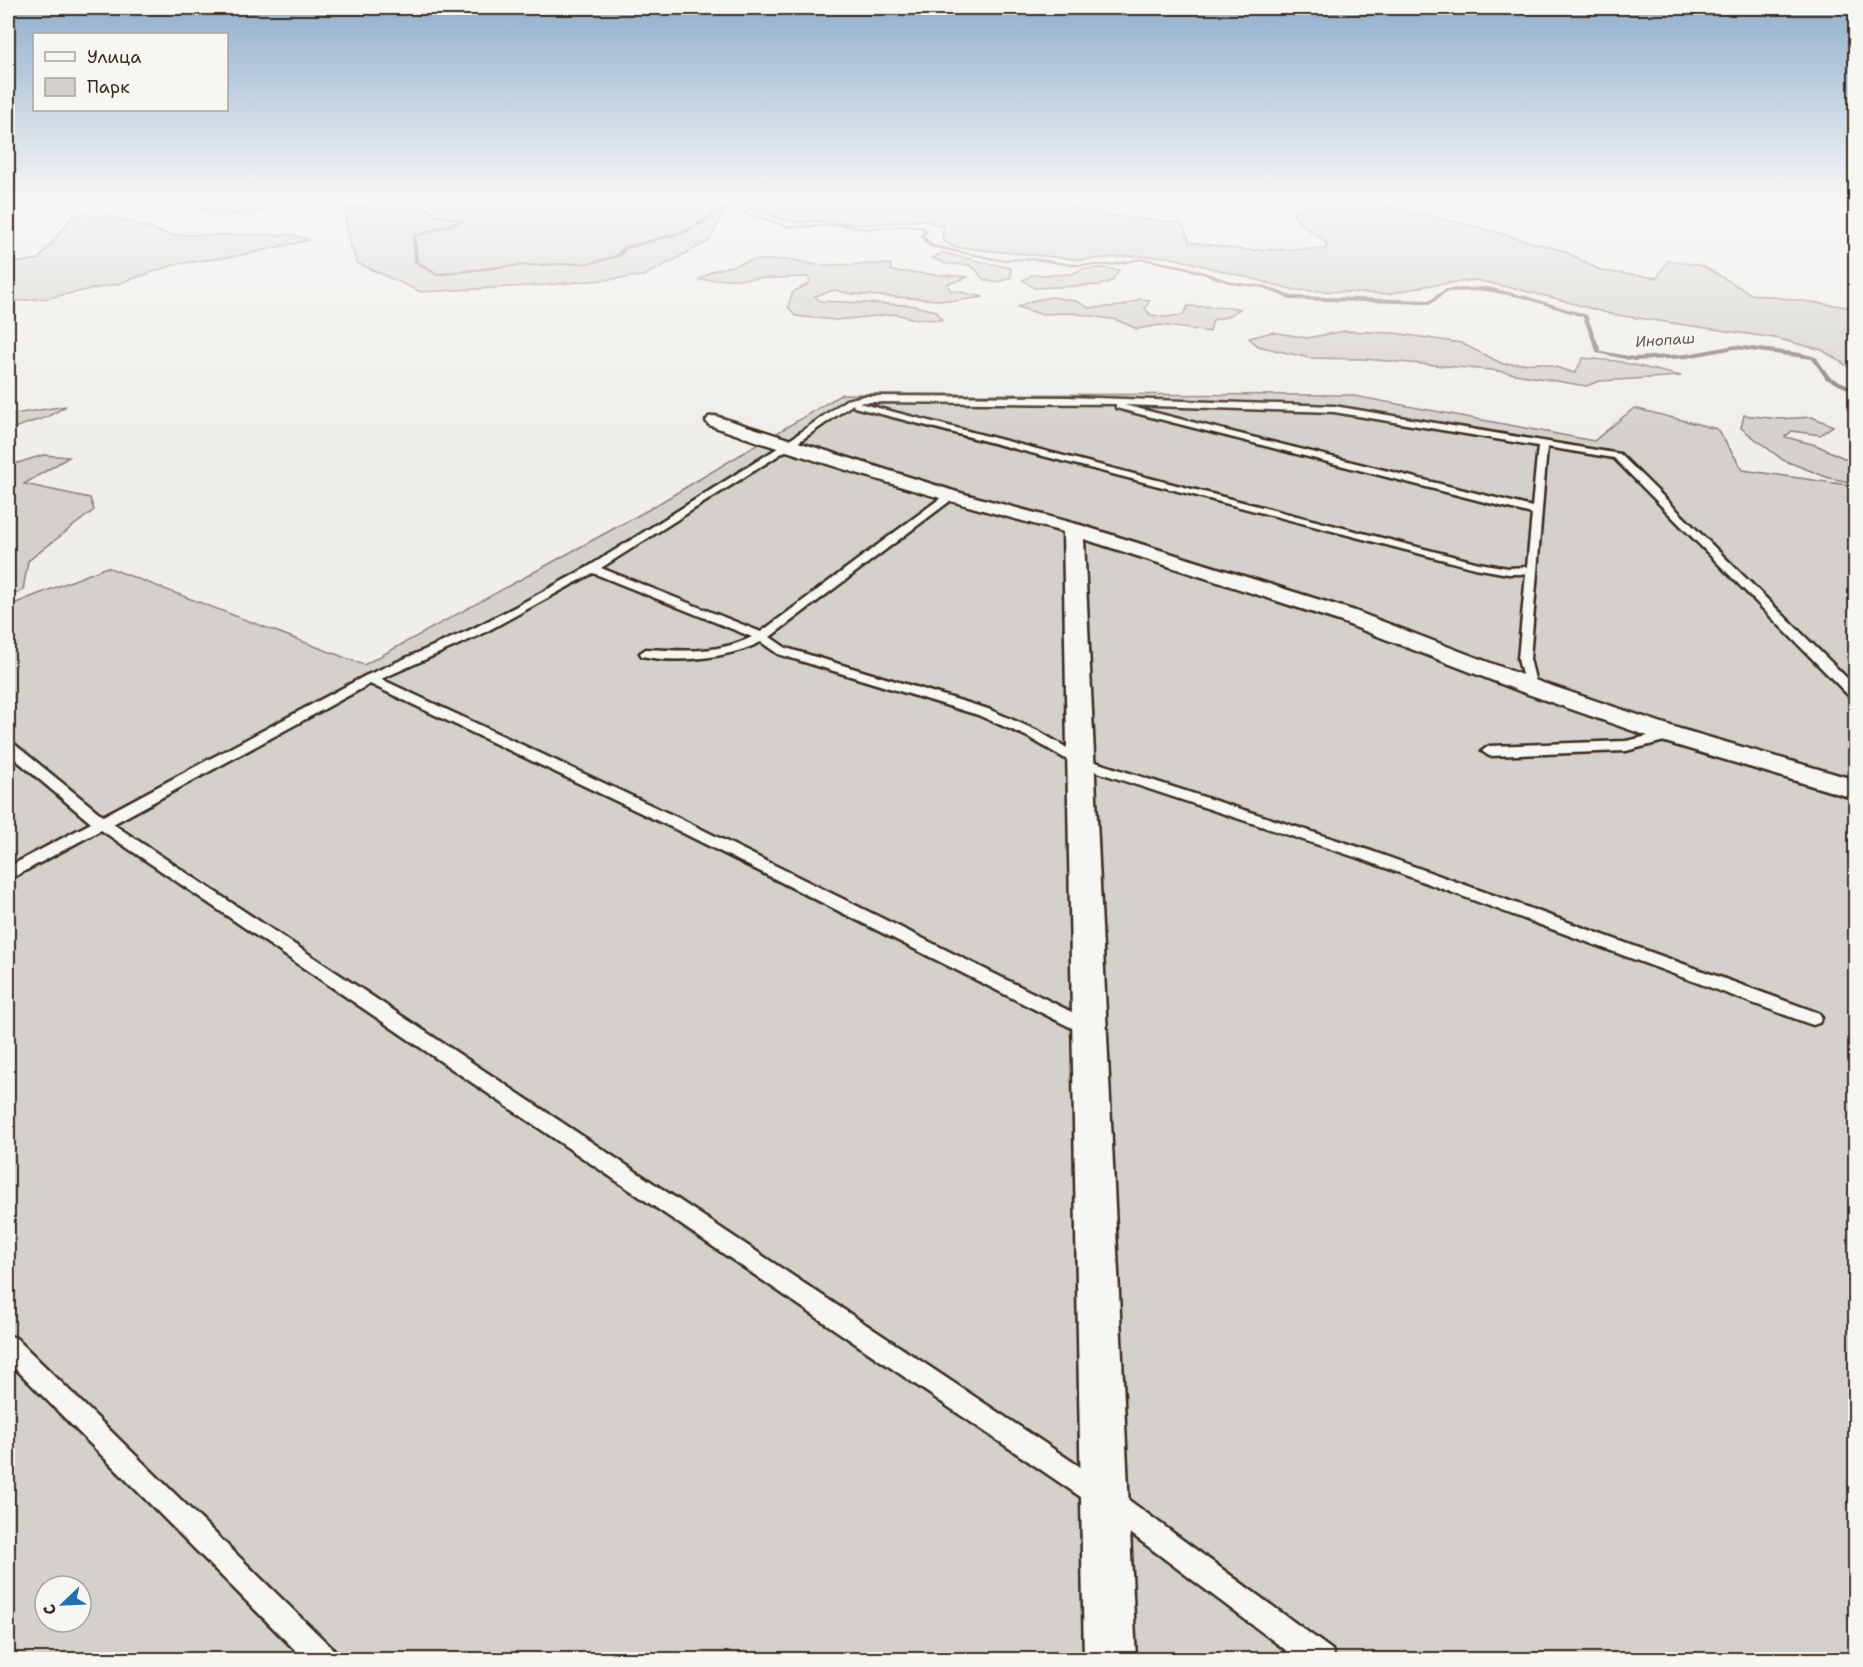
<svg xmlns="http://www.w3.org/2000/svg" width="1863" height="1667" font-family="'Shantell Sans',sans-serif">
<rect width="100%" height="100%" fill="#efeeea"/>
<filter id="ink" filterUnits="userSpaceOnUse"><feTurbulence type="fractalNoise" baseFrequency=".0167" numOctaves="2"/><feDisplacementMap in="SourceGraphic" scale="12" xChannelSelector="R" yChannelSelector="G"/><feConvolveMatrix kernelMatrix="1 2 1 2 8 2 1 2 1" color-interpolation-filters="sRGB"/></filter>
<g filter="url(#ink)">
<path fill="#d4d1cc" stroke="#887e75" stroke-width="1.5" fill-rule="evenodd" d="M188,200H283L284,202C266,217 223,215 201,210C193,208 188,203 179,203Z
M401,200H1049L1102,215L1182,223L1190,242L1244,250L1325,249L1327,243L1300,223L1291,212L1316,200L1391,207L1477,227L1564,251L1602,271L1657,278L1668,260L1703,266L1751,294L1855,308V371L1822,350L1775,338L1610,314L1550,297L1476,280L1425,286L1389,294L1295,290L1169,257L1131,256L1083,260L953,247L942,240L944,227L924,220L862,225L822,221L798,222L780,219L755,208L727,206L709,241L644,276L546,285L421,292L357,263L346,231V209Z
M74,214L115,217L170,235H293L310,240L237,256L177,264L117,284L48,298L8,302V264L39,259Z
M942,253L1011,268V277C999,283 982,286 977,270L969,265L946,264L932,258Z
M754,260H794L817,265L891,264V271L969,277L947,284L950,290L984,297L954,301L851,294L835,290L815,296L820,301L910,305L936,311L942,320L915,319L896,314L836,320L795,316L788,306L793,292L810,283L808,277L699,280L712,271Z
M1102,268L1119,270L1112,281L1100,285L1034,288L1023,280L1032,275H1053L1072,274L1082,269Z
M1051,297L1076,301L1089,308L1122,306L1140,299L1150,300L1145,309L1151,315L1165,317L1183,315L1188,306C1205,308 1225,304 1240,309L1227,317L1213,320L1210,332L1160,325L1137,329L1117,320L1072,313L1040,314L1018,307L1031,301Z
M1345,331L1394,333L1461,343L1503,364L1542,363L1575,373L1583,358L1616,361L1681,376L1600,381L1586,386L1491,370L1364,359L1309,358L1258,346L1249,338L1272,332L1307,338Z
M842,394L1349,395L1594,441L1634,408L1717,429L1743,470L1855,486V1659L8,1660V606L107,567L364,665L648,510ZM45,1586H81V1622H45Z
M66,406L47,417L8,430V415Z
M1744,415L1779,419L1812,417L1833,426L1820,435L1792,431L1785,437L1816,445L1855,463V483L1829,478L1783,460L1741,428Z
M43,455L69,457L24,484L90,498L94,510L28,561L23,590L8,597V466Z"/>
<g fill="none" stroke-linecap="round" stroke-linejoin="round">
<path fill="#81766d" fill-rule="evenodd" d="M368,200L424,205L437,214L464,220V222L416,237L418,261L438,273L508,265L591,262L616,255L622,247L683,231L705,219L713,211L738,209L789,226L843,224L863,228L905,225L923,226L928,231L924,236L933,245L999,259L1032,258L1073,264H1111L1142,258L1186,266L1233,282L1266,286L1292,296L1430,300L1445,289L1487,287L1526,296L1587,315L1601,351L1634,357L1687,354L1735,345L1801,353L1816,357L1830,377L1856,388V393L1826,379L1812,359L1735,349L1687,358L1634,361L1597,353L1583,317L1523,298L1487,291L1446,292L1431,304L1291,300L1263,288L1232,284L1183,268L1142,260L1111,266H1073L1032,260L999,261L929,247L920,236L924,231L922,228L905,227L863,230L843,226L789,228L738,211L716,213L708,221L686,233L626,249L620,257L591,264L508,267L437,276L414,262L412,236L457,221L434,216L423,207Z"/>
<defs>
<path id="lane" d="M864,396L1066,397L1334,406L1620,454L1856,687V699L1851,698L1614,458L1547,447L1530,659L1537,687L1531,691L1525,687L1518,659L1526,574H1508L1475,568L854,407L853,404L790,448L601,568L761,632L946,494H954V498L770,637L786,648L988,709L1038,731L1086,759L1374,852L1819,1013L1822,1018L1819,1023L1813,1025L1807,1023L1364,860L1076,765L1028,737L978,715L778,654L761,642C729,658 677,664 642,656L640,653L646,649C683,651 718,654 752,637L593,573L480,635L381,679L687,822L1096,1024L1099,1029L1096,1034L1090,1037L1084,1034L677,830L370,684L113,824L1115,1490L1332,1650L1335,1660H1299L1097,1508L101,830L8,880V867L91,823L8,753V742L13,743L103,816L365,676L472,629L515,607L588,567L784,444L846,400ZM864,402L1116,404V408L1532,514L1527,567L1508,568L1479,563L859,403ZM1124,405L1334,412L1538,446L1532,507Z
M1671,731L1678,735L1676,738L1626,751L1489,756L1482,751L1489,746L1626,741Z
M8,1335L16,1338L334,1650L337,1660H305L8,1361Z"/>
<path id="street" d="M715,416L957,492L1080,525L1355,611L1540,682L1680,729L1856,780V799L1662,741L1522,692L1339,621L1084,539L1136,1660H1084L1063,532C944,500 826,466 709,425L706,421L709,417Z"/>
</defs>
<use href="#lane" stroke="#3b2a1e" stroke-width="5"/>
<use href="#street" stroke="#3b2a1e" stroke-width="5"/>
<use href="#lane" fill="#f6f6f2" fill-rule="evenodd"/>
<use href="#street" fill="#f6f6f2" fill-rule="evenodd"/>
</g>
</g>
<linearGradient id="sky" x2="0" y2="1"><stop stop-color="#91afcc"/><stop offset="0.46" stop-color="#f8f7f6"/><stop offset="1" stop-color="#f8f7f6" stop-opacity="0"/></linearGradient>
<rect width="1863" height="433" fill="url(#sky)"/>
<g text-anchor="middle" stroke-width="4.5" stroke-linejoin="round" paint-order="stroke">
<g font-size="15" font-style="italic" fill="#64564c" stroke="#f6f6f2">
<text transform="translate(1665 340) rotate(-4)" y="5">Инопаш</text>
</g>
</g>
<rect width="1863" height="1667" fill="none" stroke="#f6f6f2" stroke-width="30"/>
<rect x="15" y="15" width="1833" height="1637" fill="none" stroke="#3b2a1e" stroke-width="2" filter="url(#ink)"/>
<rect x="33" y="33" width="195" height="78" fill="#f6f6f2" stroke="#aba49d" stroke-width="1.5"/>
<rect x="45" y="52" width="30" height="9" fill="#f6f6f2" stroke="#aba49d" stroke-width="1.5"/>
<text x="87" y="63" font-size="18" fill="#3b2a1e">Улица</text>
<rect x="45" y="78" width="30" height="18" fill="#d4d1cc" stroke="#aba49d" stroke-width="1.5"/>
<text x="87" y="93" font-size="18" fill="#3b2a1e">Парк</text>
<g transform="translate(63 1604) rotate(247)"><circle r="28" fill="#f6f6f2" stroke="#aba49d" stroke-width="1.5"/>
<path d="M0-4.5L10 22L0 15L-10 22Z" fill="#1f6fb2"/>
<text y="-9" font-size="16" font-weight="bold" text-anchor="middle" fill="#3b2a1e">С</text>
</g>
</svg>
